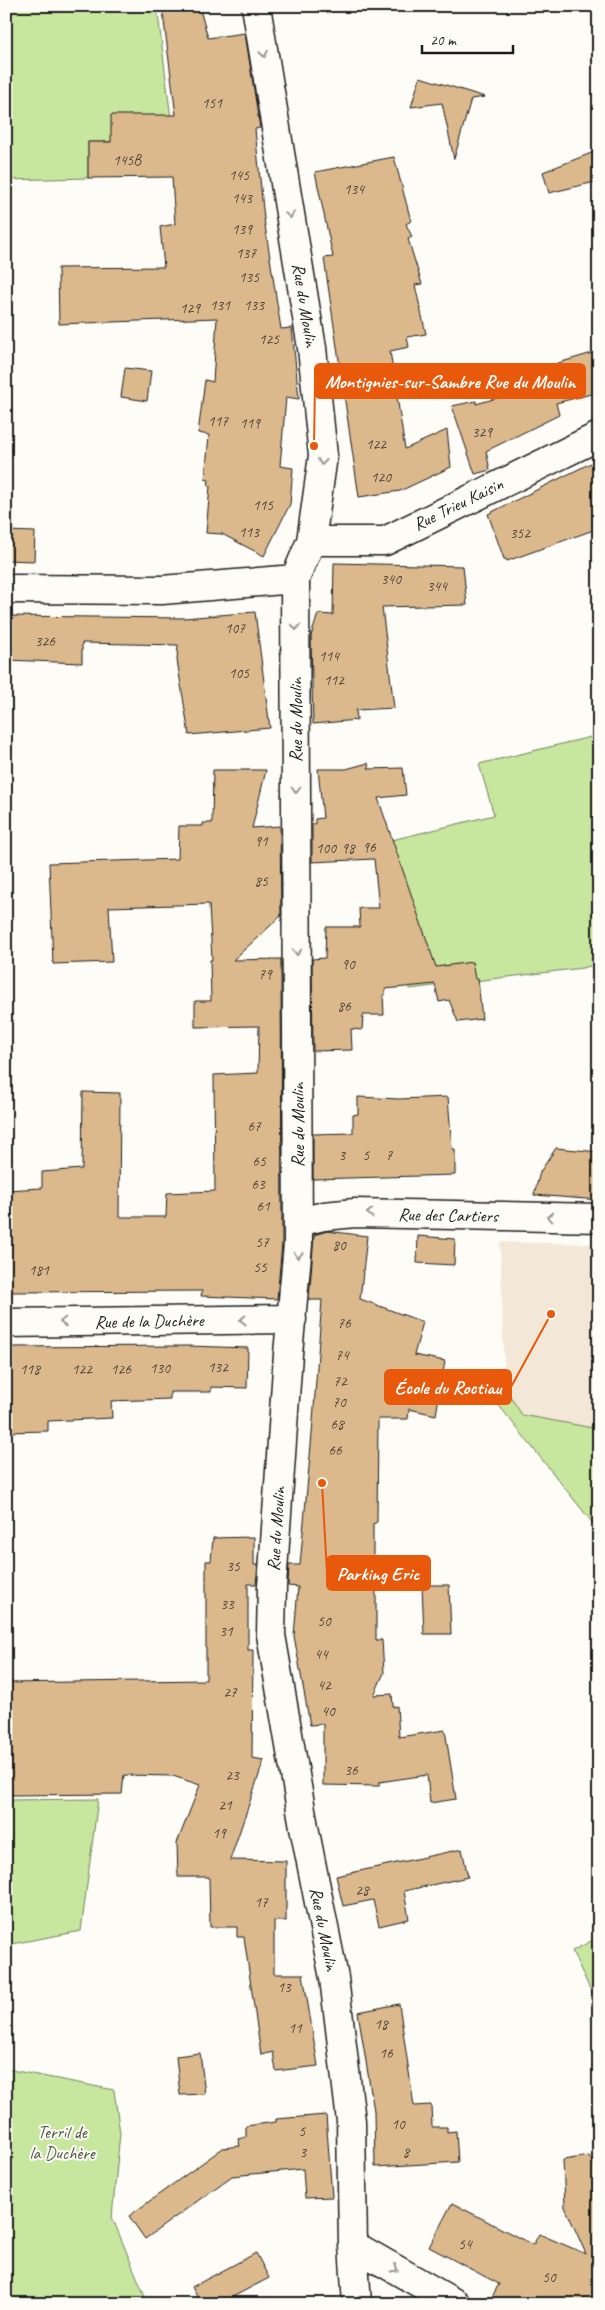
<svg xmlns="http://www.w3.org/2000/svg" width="605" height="2310" font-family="Caveat,sans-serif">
<rect width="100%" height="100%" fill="#fdfcf7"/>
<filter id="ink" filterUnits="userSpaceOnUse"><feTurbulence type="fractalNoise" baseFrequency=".02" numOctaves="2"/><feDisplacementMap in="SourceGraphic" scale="10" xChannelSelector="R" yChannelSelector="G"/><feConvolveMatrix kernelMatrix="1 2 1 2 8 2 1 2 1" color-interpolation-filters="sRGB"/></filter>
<g filter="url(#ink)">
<path fill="#f3e8d7" d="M500,1242L599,1244V1429L522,1415L505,1388Z"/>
<path fill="#c7e69e" stroke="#72815d" d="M6,6H157L173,135L149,141L88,142V178L6,180Z
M599,735V964L582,968L409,989L398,956L392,840L494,815L479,764Z
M505,1388L522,1415L599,1429V1531L497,1403Z
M98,1799L81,1931L6,1945V1800Z
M599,1937V2008L572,1951Z
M6,2069L114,2090L120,2133L112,2217L148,2304H6Z"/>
<path fill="#dbb98d" stroke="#1c1c1c" d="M162,6H199L208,38L245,33L260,128L255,129L264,219L281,329L292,328L299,399L286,397L280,466L293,468L290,504L264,556L222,534L206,533L210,486H208L209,480L205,479L209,435L198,433L205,380L213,382L217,318L59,324L58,268L164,267L160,227L175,224L172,177L88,178V142H111V115H176Z
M420,77L485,97L471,99L454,159L442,103L411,107Z
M599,150V181L549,193L543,172Z
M394,157L411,221L406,224L412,237L408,239L422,284L415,285L426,334L407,337L409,347L390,351L405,449L447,430L451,467L400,491L359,497L324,258L333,257L315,172Z
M599,351V392L556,403L559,415L486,451L490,470L475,474L452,406L476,401V404L525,390L521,374Z
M125,368L151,371L147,401L121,397Z
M599,459V528L507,561L506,559H504L488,514Z
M6,531L35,532L34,561L6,560Z
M334,563L463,566L467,605L382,607L394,708L356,710L357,720L313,724L311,636L318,614L333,615Z
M255,612L270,728L189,735L177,660L178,645L82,643V663L6,660V616L184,618Z
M368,763L369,769L403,768L406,795L378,798L436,967L472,962L475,979H478L482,1019L458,1022L449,1000L439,1002L435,984L385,989V995H383L384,1015H363L362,1030L351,1029L352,1050L313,1051L312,959L325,958L326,927H360L359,908H379L374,859L312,862V824H315V819L323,818L318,769H346Z
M213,770H266L252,828L280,826L281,916L233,960L281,959L282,1243L277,1299L201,1296L202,1291L6,1292V1190L42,1188V1172L82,1169L83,1092L120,1093L119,1217H166L167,1193L215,1191L214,1075L258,1073L259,1026L195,1027V1001H211L210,960H212L209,904L109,907L112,962L53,964L49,863L178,859L179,826H203V823H212Z
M358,1097L399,1099L448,1097L452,1149H455V1175L313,1179V1134L353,1133V1115L358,1114Z
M556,1148L599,1152V1200L534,1195L540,1172Z
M327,1231L367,1236L360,1299L423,1322L414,1355L445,1361L436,1415L409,1409L408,1419H378L377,1522L373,1524V1563L376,1587V1640H382L384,1673L374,1695L392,1694L393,1707L397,1706L399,1737L445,1730L456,1799L430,1803L427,1775L379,1782V1786L323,1785V1724L310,1725L294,1636L298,1587L288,1586L289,1565H300L312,1434L322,1300H309L314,1235Z
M418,1236L455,1239L454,1265L417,1263Z
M188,1346L248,1348L247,1388L211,1387V1392H170V1399L111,1401L112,1418L48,1421V1431L6,1432V1347Z
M254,1537V1565H258L256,1584H248V1650H253L252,1758L264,1760L230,1860L286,1861V1921H274V1974H303L318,2066L276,2071L273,2052L261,2055L244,1937H237V1927H210L209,1877H178L177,1843L200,1785L173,1776L124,1775L122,1794L6,1795V1683L206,1680V1561H211L213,1538Z
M422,1585H449L451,1634H424Z
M462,1849L468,1877L404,1891L409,1919L379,1926L373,1900L343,1906L336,1876Z
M399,2004L414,2106L431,2105L432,2127H447V2132L456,2131L458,2162L375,2167L374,2111L358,2012Z
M200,2053L205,2094L180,2095L176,2056Z
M326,2115L332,2197L305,2198L303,2169L232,2176L145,2239L129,2216L223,2148L240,2146L238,2139L246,2137V2126L276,2122V2119Z
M589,2156L599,2175V2304H488L499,2284L429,2247L452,2203L533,2245L539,2234L586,2254L565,2207L563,2160Z
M256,2253L269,2278L219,2304H201L192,2287Z"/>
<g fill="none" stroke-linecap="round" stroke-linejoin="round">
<defs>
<path id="street" d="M256,6L312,348L323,456L311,541L295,579L298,1244L288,1354L272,1586L271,1635L304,1827L334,1978L351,2121L353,2245L357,2304
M311,541H385L599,436
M6,589L162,590L295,579
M299,1222L324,1216L355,1213L599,1218
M6,1323L292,1319
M353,2245L456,2304"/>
</defs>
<use href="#street" stroke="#1c1c1c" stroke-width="31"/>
<use href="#street" stroke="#fdfcf7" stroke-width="28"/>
</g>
<defs><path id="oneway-chevron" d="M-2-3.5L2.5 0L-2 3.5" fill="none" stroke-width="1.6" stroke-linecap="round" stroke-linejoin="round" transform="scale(1.25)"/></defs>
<g stroke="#989794">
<use href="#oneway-chevron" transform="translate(264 54) rotate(81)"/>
<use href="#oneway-chevron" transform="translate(290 215) rotate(81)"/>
<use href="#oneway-chevron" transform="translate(322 462) rotate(96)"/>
<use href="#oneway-chevron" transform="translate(296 627) rotate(90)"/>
<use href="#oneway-chevron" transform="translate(296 790) rotate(90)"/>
<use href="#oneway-chevron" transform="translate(297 952) rotate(90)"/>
<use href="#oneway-chevron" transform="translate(370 1213) rotate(-179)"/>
<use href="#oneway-chevron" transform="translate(550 1217) rotate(-179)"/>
<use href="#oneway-chevron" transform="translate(298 1255) rotate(95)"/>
<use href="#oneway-chevron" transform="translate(243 1320) rotate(179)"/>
<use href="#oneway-chevron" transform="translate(63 1322) rotate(179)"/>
<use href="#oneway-chevron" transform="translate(395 2269) rotate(30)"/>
</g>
</g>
<g text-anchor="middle" stroke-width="4" stroke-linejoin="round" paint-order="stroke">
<g font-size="15" fill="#4c4338">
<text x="212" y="108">151</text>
<text x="127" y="165">145B</text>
<text x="239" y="180">145</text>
<text x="354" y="194">134</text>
<text x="242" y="203">143</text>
<text x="242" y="234">139</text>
<text x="246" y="258">137</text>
<text x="249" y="282">135</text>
<text x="220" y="310">131</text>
<text x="254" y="310">133</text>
<text x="190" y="313">129</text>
<text x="269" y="344">125</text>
<text x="218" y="426">117</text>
<text x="250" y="428">119</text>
<text x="482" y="437">329</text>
<text x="376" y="449">122</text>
<text x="381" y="482">120</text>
<text x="263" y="510">115</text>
<text x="249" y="537">113</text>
<text x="520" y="538">352</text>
<text x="391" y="584">340</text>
<text x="437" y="591">344</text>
<text x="235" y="633">107</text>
<text x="45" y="646">326</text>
<text x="329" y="661">114</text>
<text x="239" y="678">105</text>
<text x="334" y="685">112</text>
<text x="261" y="846">91</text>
<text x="369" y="852">96</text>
<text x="326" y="853">100</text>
<text x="348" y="853">98</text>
<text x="261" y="886">85</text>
<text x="348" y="969">90</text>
<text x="265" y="979">79</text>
<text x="344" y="1011">86</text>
<text x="254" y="1131">67</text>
<text x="342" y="1160">3</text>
<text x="366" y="1160">5</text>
<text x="389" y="1160">7</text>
<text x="259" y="1166">65</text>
<text x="258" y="1189">63</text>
<text x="263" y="1211">61</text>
<text x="262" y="1247">57</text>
<text x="339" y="1250">80</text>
<text x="260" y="1272">55</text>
<text x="39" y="1275">181</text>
<text x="344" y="1328">76</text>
<text x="342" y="1360">74</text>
<text x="218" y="1372">132</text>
<text x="160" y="1373">130</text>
<text x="30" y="1374">118</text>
<text x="82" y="1374">122</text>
<text x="121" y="1374">126</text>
<text x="340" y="1386">72</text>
<text x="339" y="1407">70</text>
<text x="337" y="1429">68</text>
<text x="335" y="1455">66</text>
<text x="233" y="1571">35</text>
<text x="227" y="1609">33</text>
<text x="324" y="1626">50</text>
<text x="226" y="1636">31</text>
<text x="321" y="1659">44</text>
<text x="324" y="1690">42</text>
<text x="230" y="1697">27</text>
<text x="328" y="1716">40</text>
<text x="351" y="1775">36</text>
<text x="232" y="1780">23</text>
<text x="225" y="1810">21</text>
<text x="219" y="1838">19</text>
<text x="362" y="1895">28</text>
<text x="261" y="1907">17</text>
<text x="284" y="1992">13</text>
<text x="381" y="2029">18</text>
<text x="295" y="2033">11</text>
<text x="386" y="2058">16</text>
<text x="398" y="2129">10</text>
<text x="302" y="2136">5</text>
<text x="303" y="2157">3</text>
<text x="406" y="2157">8</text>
<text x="465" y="2249">54</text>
<text x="549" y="2282">50</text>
</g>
<g font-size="18" fill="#1c1c1c" stroke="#fdfcf7">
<text transform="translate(305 305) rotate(81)" y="6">Rue du Moulin</text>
<text transform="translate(458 504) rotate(-26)" y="6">Rue Trieu Kaisin</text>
<text transform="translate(296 720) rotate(-90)" y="6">Rue du Moulin</text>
<text transform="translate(298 1125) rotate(-90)" y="6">Rue du Moulin</text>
<text transform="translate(448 1215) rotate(1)" y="6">Rue des Cartiers</text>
<text transform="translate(149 1321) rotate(-1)" y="6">Rue de la Duchère</text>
<text transform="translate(276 1529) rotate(-86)" y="6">Rue du Moulin</text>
<text transform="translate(324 1929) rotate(79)" y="6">Rue du Moulin</text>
</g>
<g font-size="18" fill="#4f5943" stroke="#fdfcf7">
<text x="62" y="2138">Terril de<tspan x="62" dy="21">la Duchère</tspan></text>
</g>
</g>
<path fill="none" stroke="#e8590c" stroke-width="2" d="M314 446L315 381M551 1314L511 1387M322 1483L327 1573"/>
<g fill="#e8590c" stroke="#fdfcf7" stroke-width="2">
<circle cx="314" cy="446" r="5"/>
<circle cx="551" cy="1314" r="5"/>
<circle cx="322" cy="1483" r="5"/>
</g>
<g fill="#e8590c" stroke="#e8590c" stroke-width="2">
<rect x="315" y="364" width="270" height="34" rx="5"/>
<rect x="385" y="1370" width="126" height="34" rx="5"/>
<rect x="327" y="1556" width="103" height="34" rx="5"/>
</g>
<g font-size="19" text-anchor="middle" font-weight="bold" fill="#fff">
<text x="450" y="388">Montignies-sur-Sambre Rue du Moulin</text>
<text x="448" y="1394">École du Roctiau</text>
<text x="378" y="1580">Parking Eric</text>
</g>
<rect width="605" height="2310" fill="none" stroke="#fdfcf7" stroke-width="25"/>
<rect x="12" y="12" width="580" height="2285" fill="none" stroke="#1c1c1c" stroke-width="2" filter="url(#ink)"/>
<path d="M422 45v8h91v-8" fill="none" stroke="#1c1c1c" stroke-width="2.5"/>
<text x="430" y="45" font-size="15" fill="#1c1c1c" stroke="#fdfcf7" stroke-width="4" paint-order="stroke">20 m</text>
</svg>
